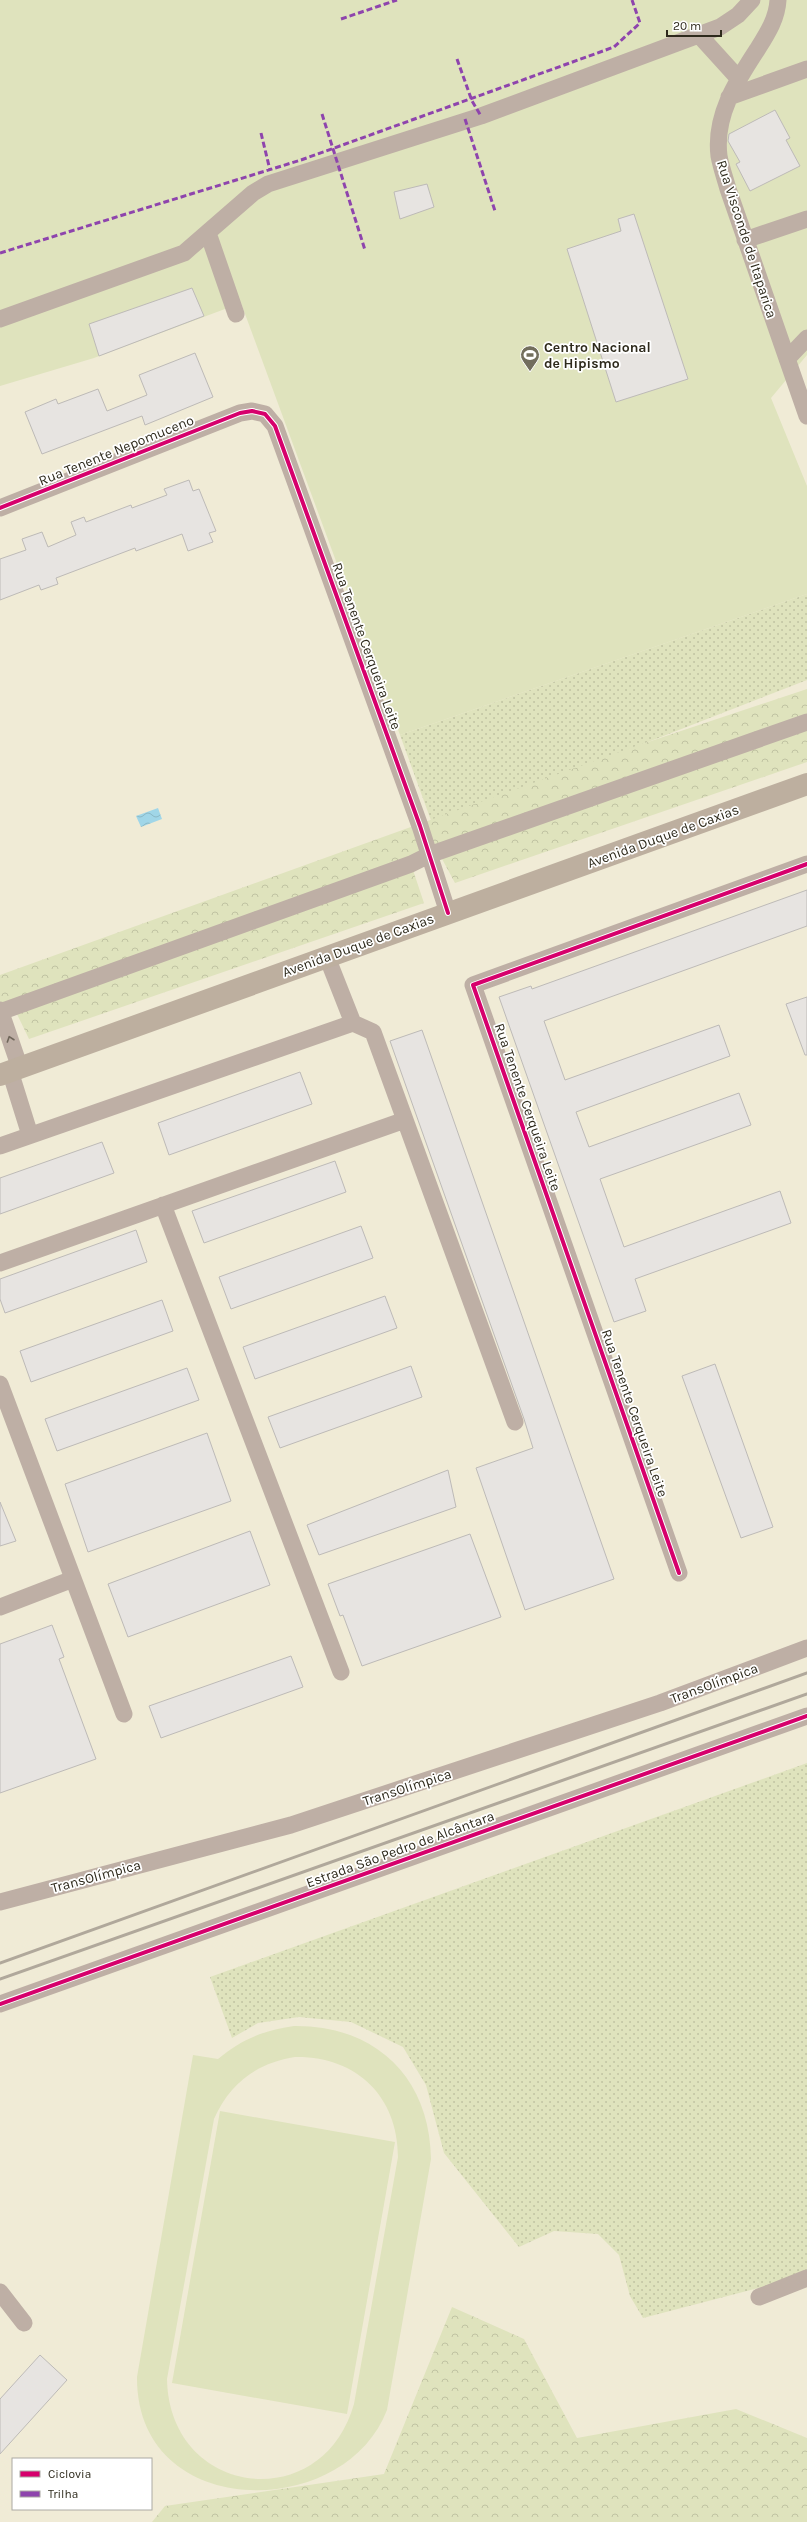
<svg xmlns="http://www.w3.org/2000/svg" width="807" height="2522" font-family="Karla,sans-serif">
<defs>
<pattern id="grass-dots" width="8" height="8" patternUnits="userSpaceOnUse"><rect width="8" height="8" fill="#dfe3bd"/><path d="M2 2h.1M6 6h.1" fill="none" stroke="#c0c3a2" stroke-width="1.8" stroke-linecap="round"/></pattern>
<pattern id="forest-crowns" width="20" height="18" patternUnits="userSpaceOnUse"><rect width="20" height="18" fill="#dfe3bd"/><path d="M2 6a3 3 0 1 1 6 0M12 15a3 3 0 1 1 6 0" fill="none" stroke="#c0c3a2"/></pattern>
<pattern id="water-waves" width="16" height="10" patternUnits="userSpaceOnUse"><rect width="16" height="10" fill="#a0d6e8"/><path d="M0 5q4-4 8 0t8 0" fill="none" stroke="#8ab8c6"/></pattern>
</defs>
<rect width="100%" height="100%" fill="#f0ebd6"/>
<path fill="url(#grass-dots)" d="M807,594V680L433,826L400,735Z
M807,1763V2273L777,2283L643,2318L630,2296L619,2255L598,2234L554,2231L519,2247L444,2153L426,2085L403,2047L351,2022L299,2017L258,2023L232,2038L210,1977Z"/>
<path fill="url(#forest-crowns)" d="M807,689V762L455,883L441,857L411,864L424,903L29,1039L15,1010L0,1016V975L636,746Z
M452,2307L524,2339L577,2438L736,2409L807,2438V2522H152L165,2506L384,2474Z"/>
<path fill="#dfe3bd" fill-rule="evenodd" d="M0,0H807V355L771,398L807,486V594L400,735L241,303L94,358L0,386Z
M294,2026C375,2025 430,2077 431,2159L387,2410C344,2522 136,2522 137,2377L193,2055L218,2059C240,2040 264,2030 294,2026ZM295,2057C356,2056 398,2096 398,2157L354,2404C322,2517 169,2497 167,2379L214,2119C230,2083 257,2063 295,2057Z
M220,2111L395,2142L347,2414L172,2383Z"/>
<path fill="url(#water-waves)" d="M158,808L162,819L141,827L136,816Z"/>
<path fill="#e7e4e1" stroke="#bdbab7" d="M775,110L790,138L786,140L800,166L750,191L736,164L740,162L728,141L729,134Z
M427,184L434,207L400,219L394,192Z
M634,214L688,379L616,402L567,249L621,231L618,219Z
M192,288L204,316L99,356L89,324Z
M195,353L213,397L145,425L142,416L42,454L25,412L56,399L58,404L98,389L107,411L147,395L139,375Z
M189,480L193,491L199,489L216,531L209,533L213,542L188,551L182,534L136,551L135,548L56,578L58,584L41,590L39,585L0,600V559L26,550L22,539L42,532L48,547L76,535L71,522L84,517L86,522L131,505L132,508L167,495L164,489Z
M807,890V926L544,1021L565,1080L719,1025L730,1056L576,1112L589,1147L739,1093L751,1125L600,1179L624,1247L780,1191L791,1223L635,1279L646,1311L614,1322L499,997L531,986L532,989Z
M807,997V1055H805L786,1004Z
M422,1030L614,1579L525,1610L476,1468L533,1448L524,1419L390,1041Z
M300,1072L312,1104L169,1155L158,1123Z
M102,1142L114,1173L0,1214V1178Z
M335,1161L346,1192L204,1243L192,1211Z
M361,1226L373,1258L231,1309L219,1277Z
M136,1230L147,1262L5,1313L0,1299V1279Z
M385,1296L397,1328L255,1379L243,1347Z
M162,1300L173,1331L31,1382L20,1351Z
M715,1364L773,1527L741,1538L682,1376Z
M411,1366L422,1397L280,1448L268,1417Z
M187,1368L199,1400L57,1451L45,1419Z
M207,1433L231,1501L88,1552L65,1484Z
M448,1470L456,1507L319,1555L307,1525Z
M0,1502L16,1541L0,1546Z
M250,1531L270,1585L128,1637L108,1584Z
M470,1534L501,1617L362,1666L343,1615L340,1616L328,1584Z
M52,1625L64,1657L59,1659L96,1759L0,1793V1644Z
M291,1656L303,1687L161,1738L149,1706Z
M40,2355L67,2380L0,2454V2399Z"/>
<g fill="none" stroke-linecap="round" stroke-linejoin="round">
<path stroke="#beafa5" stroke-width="17" d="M778,0C777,19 767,34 757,50C736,82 714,116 719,156C721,167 725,178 728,189L807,416
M699,35L738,78
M729,97L807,69
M208,233L236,314
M745,240L807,219
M0,319L184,253L253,193L268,184L481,116L720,27L738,15L752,0
M787,359L807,338
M0,508L240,413L252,411L265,414L275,426L420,826L448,913
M0,1010L20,1068
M0,1012L411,864L429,855L807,722
M353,1023L373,1032L515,1422
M10,1071L30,1135
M0,1146L353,1023L327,957
M163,1205L341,1672
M0,1263L405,1120
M0,1384L124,1714
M679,1573L473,985L807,864
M0,1607L73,1579
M0,1902L291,1825L660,1703L807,1648
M0,2004L807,1716
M0,2292L24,2323
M759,2297L807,2278"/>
<path stroke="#bdaf9f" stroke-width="22" d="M0,1075L807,784"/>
<path stroke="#b0a89b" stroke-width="3" d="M0,1963L807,1673
M0,1979L807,1694"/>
<path stroke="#8e44ad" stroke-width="3" stroke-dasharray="6 3" stroke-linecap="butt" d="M341,19L397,0
M457,59L472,101L481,116
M322,114L365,250
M465,119L495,211
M261,133L270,170
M0,253L301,160L614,47L640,23L632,0"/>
<defs>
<path id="cycleway" d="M0,508L240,413L252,411L265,414L275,426L420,826L448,913
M679,1573L473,985L807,864
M0,2004L807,1716"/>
</defs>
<use href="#cycleway" stroke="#fff" stroke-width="6"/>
<use href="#cycleway" stroke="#d6006c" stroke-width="4"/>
</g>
<defs><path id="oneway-chevron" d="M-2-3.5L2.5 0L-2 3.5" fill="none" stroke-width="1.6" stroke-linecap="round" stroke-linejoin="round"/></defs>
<use stroke="#6f665a" href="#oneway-chevron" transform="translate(10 1039) rotate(-109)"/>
<defs>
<symbol id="stadium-pin" viewBox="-11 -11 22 30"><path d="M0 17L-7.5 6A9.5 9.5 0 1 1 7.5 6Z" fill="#726e5d" stroke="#fff"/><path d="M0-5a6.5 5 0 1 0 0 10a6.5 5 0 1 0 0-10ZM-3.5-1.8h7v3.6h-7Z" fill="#fff"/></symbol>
</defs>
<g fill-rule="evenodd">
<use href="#stadium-pin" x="519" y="344" width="22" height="30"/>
</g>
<g text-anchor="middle" stroke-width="3.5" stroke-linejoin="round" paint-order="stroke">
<g font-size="14" fill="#2e2a1c" stroke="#fff">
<text transform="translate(747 239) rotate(72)" y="5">Rua Visconde de Itaparica</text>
<text transform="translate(116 450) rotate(-22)" y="5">Rua Tenente Nepomuceno</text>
<text transform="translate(367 646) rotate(70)" y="5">Rua Tenente Cerqueira Leite</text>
<text transform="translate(663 836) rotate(-20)" y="5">Avenida Duque de Caxias</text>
<text transform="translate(358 945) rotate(-20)" y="5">Avenida Duque de Caxias</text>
<text transform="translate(528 1107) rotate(71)" y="5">Rua Tenente Cerqueira Leite</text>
<text transform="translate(635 1413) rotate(71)" y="5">Rua Tenente Cerqueira Leite</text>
<text transform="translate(714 1683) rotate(-20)" y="5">TransOlímpica</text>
<text transform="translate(407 1787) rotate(-18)" y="5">TransOlímpica</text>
<text transform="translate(400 1849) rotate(-20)" y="5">Estrada São Pedro de Alcântara</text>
<text transform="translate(96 1876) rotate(-15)" y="5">TransOlímpica</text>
</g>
<g font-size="14" font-weight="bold" fill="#2e2a1c" stroke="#fff" text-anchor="start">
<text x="544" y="352">Centro Nacional<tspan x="544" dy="16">de Hipismo</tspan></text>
</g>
</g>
<rect x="12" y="2458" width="140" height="52" fill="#ffffff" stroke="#abaaa4"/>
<rect x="20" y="2471" width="20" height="6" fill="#d6006c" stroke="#abaaa4"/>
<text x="48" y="2478" font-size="12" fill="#2e2a1c">Ciclovia</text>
<rect x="20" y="2491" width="20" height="6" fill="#8e44ad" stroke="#abaaa4"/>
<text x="48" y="2498" font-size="12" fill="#2e2a1c">Trilha</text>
<path d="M667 30v6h54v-6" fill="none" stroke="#2e2a1c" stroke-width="2"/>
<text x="673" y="30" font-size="12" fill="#2e2a1c" stroke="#ffffff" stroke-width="3" paint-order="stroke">20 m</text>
</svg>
